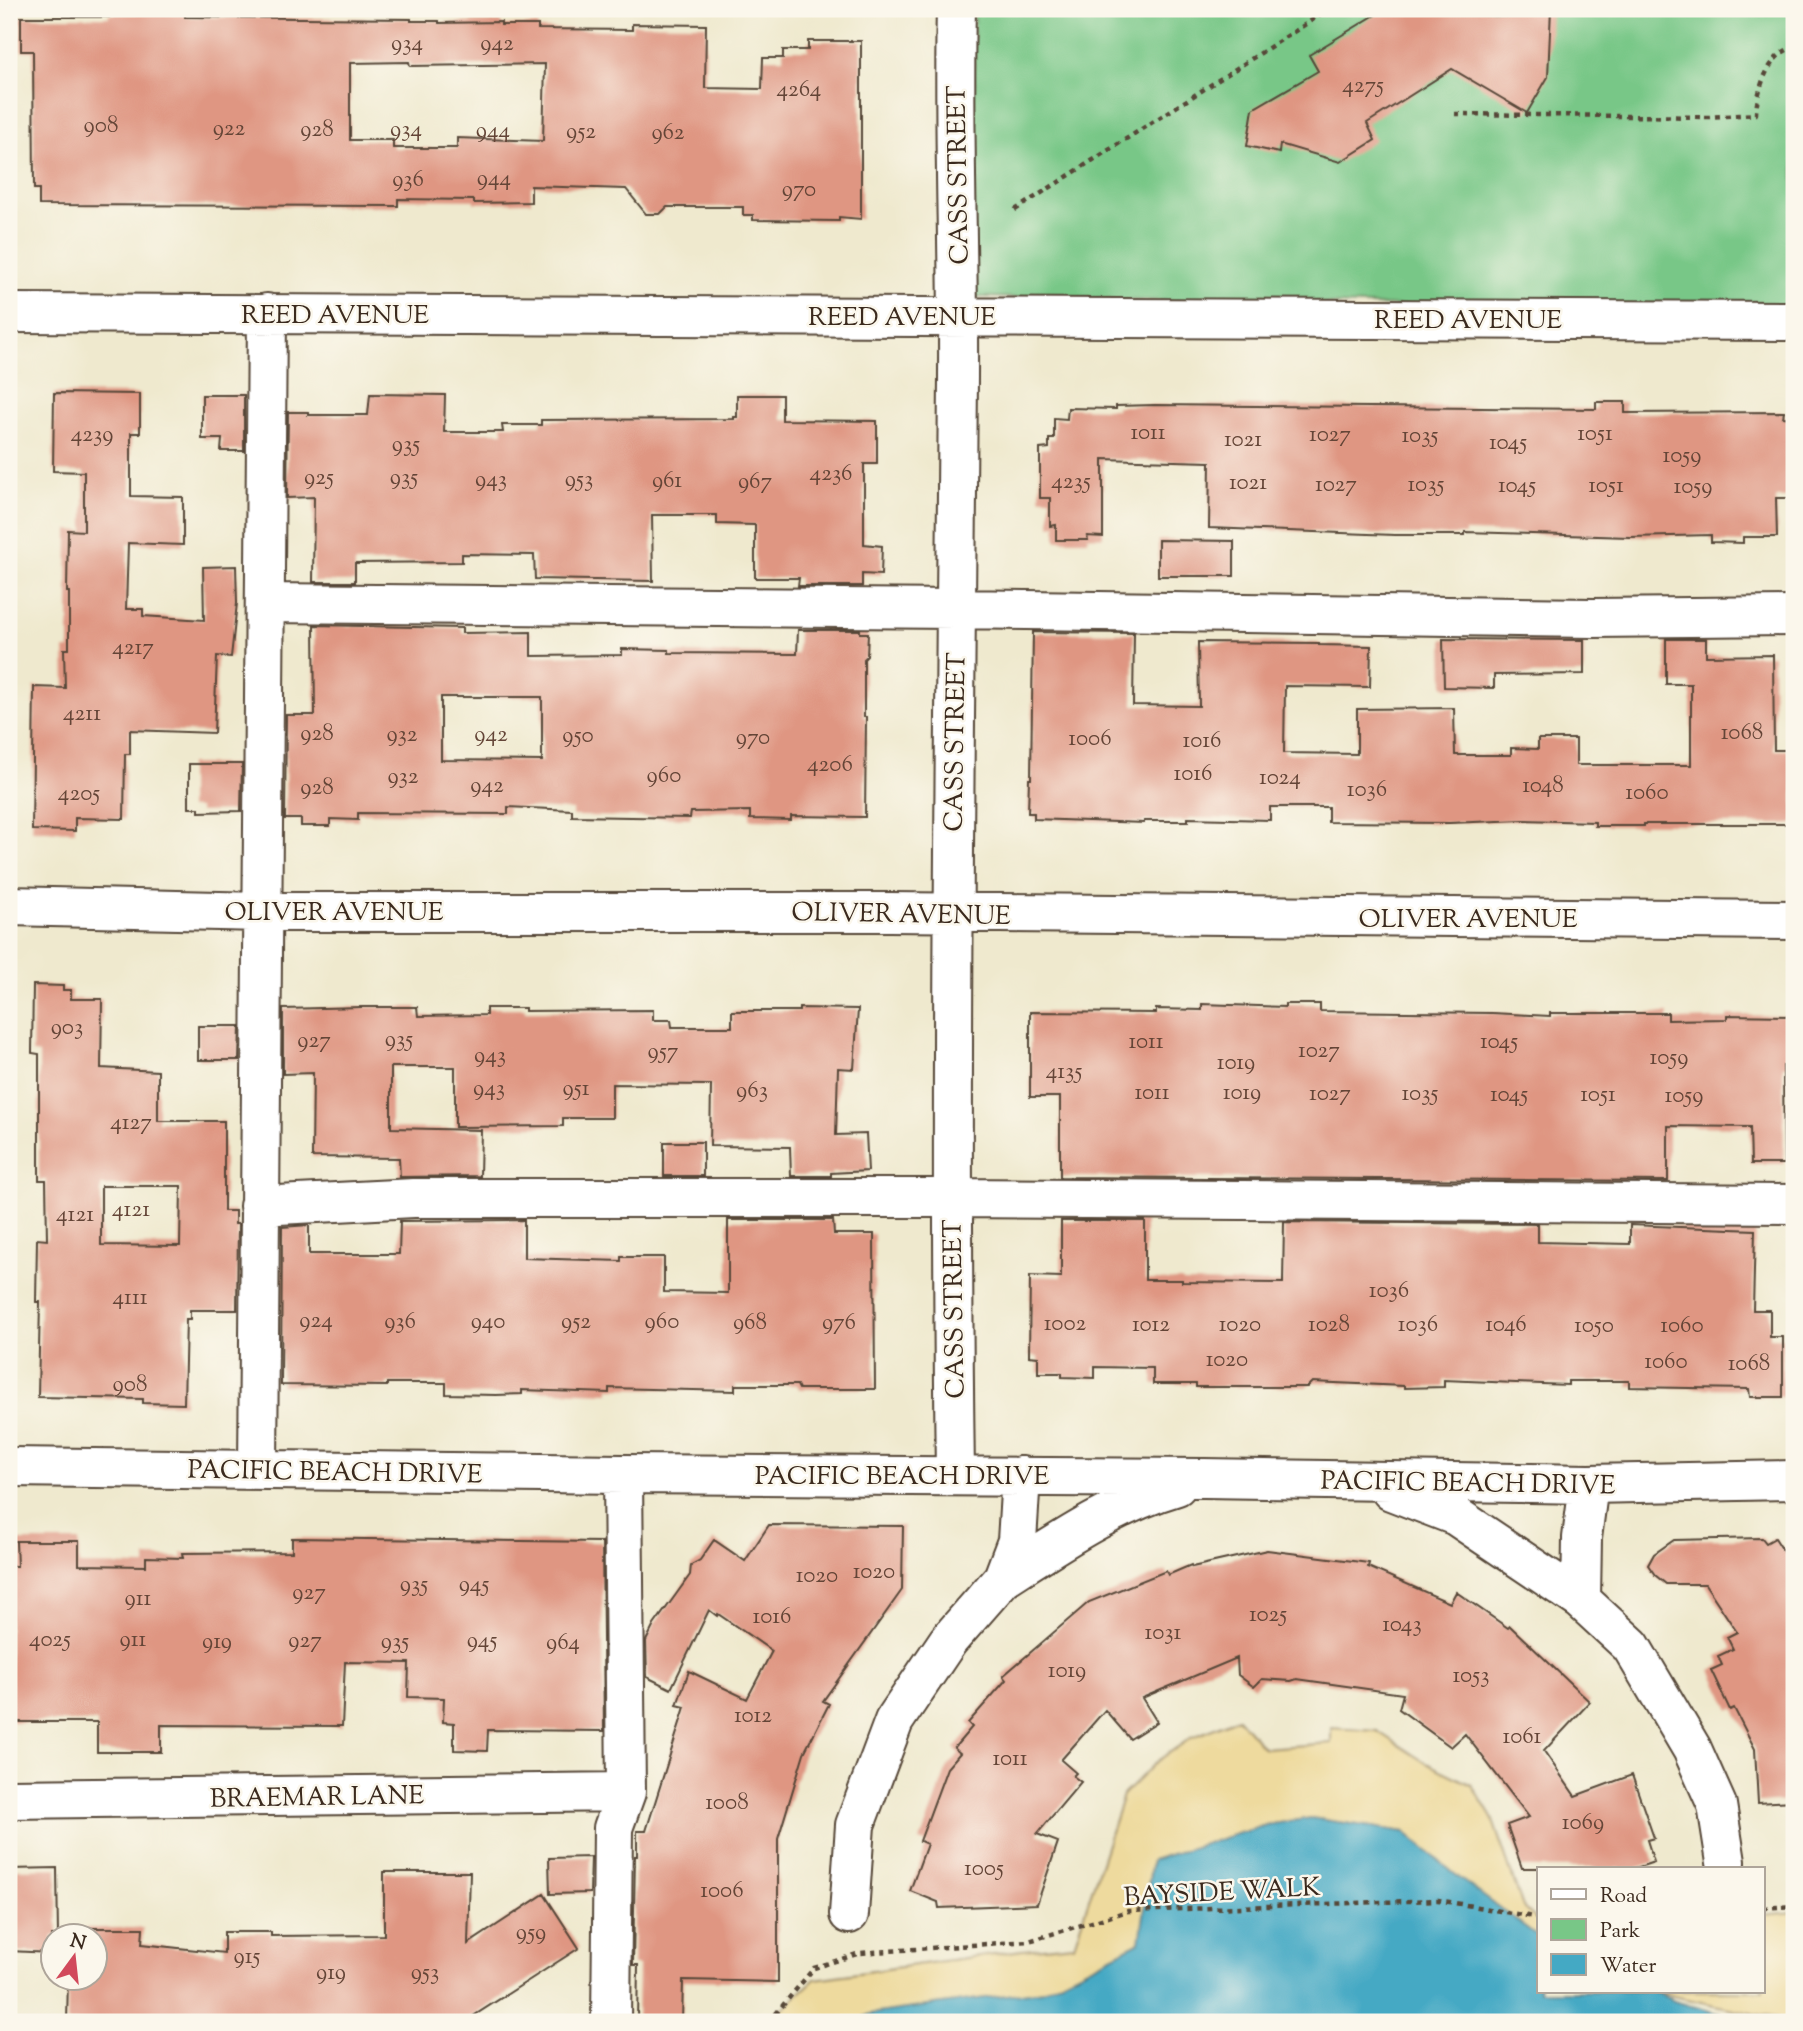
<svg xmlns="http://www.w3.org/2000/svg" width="1803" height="2031" font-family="'Sorts Mill Goudy',serif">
<rect width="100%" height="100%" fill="#fbf7ec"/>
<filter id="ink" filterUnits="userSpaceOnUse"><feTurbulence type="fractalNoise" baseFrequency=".0143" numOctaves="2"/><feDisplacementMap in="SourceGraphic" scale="14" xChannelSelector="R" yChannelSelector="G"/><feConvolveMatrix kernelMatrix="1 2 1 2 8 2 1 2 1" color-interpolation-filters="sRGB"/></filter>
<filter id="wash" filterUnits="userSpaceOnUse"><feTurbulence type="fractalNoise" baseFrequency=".00686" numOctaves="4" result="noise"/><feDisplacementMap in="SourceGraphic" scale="28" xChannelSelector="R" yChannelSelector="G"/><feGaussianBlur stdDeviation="1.57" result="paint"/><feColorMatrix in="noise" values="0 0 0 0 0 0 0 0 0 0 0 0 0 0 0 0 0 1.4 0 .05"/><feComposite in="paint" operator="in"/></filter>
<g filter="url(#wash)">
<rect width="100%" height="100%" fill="#efe9ce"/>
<path fill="#78c787" stroke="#5a7852" stroke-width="2" d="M974,9H1794V307L1412,306L973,297Z"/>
<path fill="#eeda9e" stroke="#94825e" stroke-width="2" d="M1238,1718L1264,1748L1331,1743V1728L1377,1731L1426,1763L1472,1785L1492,1818L1523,1907L1539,1922V1966L1405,1832L1311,1818L1266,1825L1152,1860L1140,1946L1078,2022H768L815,1979L1022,1950L1074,1945L1123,1795L1156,1762L1191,1738Z
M1794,1912V2022L1650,1991H1763V1915Z"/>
<path fill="#44a9c4" stroke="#406a71" stroke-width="2" d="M1311,1818L1405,1832L1463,1881L1539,1937V1991H1653L1674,2001L1750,2022H856L870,2014L1043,1990L1140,1942L1152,1860L1266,1825Z"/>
<g id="blocks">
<path fill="#df9682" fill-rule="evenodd" d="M1385,9H1551L1548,77L1527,113L1452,69L1367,123L1375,140L1340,162L1280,144L1279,153L1247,146L1253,109L1318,71L1309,55Z
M185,13V17L411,19V21H439V23L501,22V25H538V29L632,30V24L706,25L705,88L762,89L763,58H783V50H808V41H861V219L839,217V221L753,220V215H743V207H667L660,214H646L626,189L531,186V202L474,203V200L398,199V206L39,205V189H34L33,51H21V17H109L108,14ZM409,62L410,66L545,64L543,141L457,138V148H393V140H350V63Z
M54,393L140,394V433H131V496L183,497V545L128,543L126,609H143V616L204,620L203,567L236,566L237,603L231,657L217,656L214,733L130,730V754H125L124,819L75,818V831L32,830L34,687L65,688L64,649H69V592H67L68,530L84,531V472L53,471Z
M370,394L445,395L444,432H503L502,425H541V420L734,419V417H737V395H782V420L877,421V464H864V544L882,546L881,575L862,574V586H798L799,578H755V525L717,524V515H652L653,581L535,579L534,555L462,554V562L355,563V582H313L314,497L287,498L288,412H308V415H368Z
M202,395H244V451H221L222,439H202Z
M1596,402H1625V413L1784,412L1783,417L1794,418V498H1776L1777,537H1743V543L1711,542V535L1630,537L1465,532V535H1395L1209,528L1210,462L1103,459V537L1087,536L1088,540H1056V525L1050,526V498H1040V449L1049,448V439H1054V418L1067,419L1068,408L1116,409V406L1155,405L1596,409Z
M1158,540L1234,541V576H1158Z
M314,625L462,628V633L531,632V656L622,655V649L669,650V653L797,654L798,630H860V633H868L867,656L864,659V717H866L865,817L791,816V820L750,819V811L691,812L690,818L572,816V810L508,807V814L358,813V820L330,819V826H301V819H285L286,715H315ZM441,697H542V761L441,760Z
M1033,632L1134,633L1133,705L1199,706L1198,642L1319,643V645L1371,646L1370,687L1285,686L1284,753L1357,754V709L1454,708L1455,755H1511V748L1538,749V739H1576V765H1691V684H1666V639H1706V656L1773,655L1774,750H1794V824H1644V826H1595V822L1523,820L1449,823L1328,822V807H1270V820L1188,818V821H1144V823L1034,819V813H1028L1029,779H1031Z
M1443,639L1584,640V674L1494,675V688L1444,687Z
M189,764H242L241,811L199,812V808H189Z
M33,985L63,986V990H71V999H102L101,1068L158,1071V1121H224V1211H235V1224H238L237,1310H190V1319H186L184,1404L143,1403V1399L38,1397L40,1302H36L37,1239L47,1240L46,1180H39V1054L32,1053ZM101,1186H181L180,1246L101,1245Z
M1202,1004L1285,1007V1004H1320V1011L1492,1013L1550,1016V1013H1668V1020L1727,1019V1015L1792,1016V1066H1783L1784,1164H1751L1750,1127L1668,1126V1181L1060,1177V1097H1030V1012L1156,1013V1009L1202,1010Z
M362,1007H417L418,1016L486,1015V1008H525V1011L653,1010V1020H671L672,1027H732V1011H799V1008L858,1009L854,1069L838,1068L836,1135L866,1134L868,1171L831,1173V1176H791L790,1147L710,1146L711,1085L612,1084V1118H563V1126L455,1127V1067H391V1128L481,1130L480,1176L400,1177L399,1158L312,1157L313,1073L283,1074V1009Z
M198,1026H240L239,1060H198Z
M664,1142H703V1176H664Z
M524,1220V1258L621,1261V1257H664V1292L728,1293V1220H833L834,1234H874L875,1389H799L797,1385H735V1391L609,1388V1393L522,1390V1394L496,1395L446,1394V1383H387V1386L281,1385L282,1227L309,1225V1254H399L400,1221Z
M1061,1221H1145V1280H1182V1282L1283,1283L1284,1222L1538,1224V1242L1630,1244V1225L1755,1230L1753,1310H1770V1337H1783V1397H1750L1749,1389L1629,1387V1381H1568V1385L1444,1380V1387L1404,1388V1386L1312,1382L1307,1387H1196V1384H1153V1368L1095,1367V1378L1062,1377V1373H1038V1357L1029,1356L1030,1276L1061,1277Z
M769,1525L903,1526L902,1590L823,1701L829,1704L804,1753L778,1839V1982L683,1980L682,2022H637L638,1965H633L635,1856H637V1831H646L685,1707L677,1705L689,1671L747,1699L772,1651L718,1614L717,1616L709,1610L671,1689L647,1677L646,1641L654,1625L690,1575L691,1565L700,1560L714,1540L745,1561Z
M292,1538L602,1542L604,1731L488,1730L487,1751L454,1750V1723L443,1722L444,1698L408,1697L409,1663L345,1662L342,1726L161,1725V1752H97V1722H9V1566H17L16,1541H79V1565L146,1566V1557L183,1558L182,1553L292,1552Z
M1762,1538L1766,1543L1775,1538L1784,1552L1794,1544V1801L1758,1803L1755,1749L1734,1708L1730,1710L1711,1670L1722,1665L1718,1656L1733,1649L1727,1637L1737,1632L1705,1584H1666L1655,1575L1648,1565L1654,1554L1674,1540Z
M1267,1550L1369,1563L1368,1567L1450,1603L1456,1592L1508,1628L1510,1626L1590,1702L1544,1751L1575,1796L1632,1775L1654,1838L1647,1840L1654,1862L1636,1868H1522L1507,1825L1529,1817L1465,1734L1451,1747L1399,1709L1403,1694L1297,1679L1291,1681L1262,1679L1254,1687L1238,1675L1237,1658L1142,1698L1157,1722L1130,1739L1105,1710L1061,1760L1076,1773L1073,1776L1081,1782L1037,1834L1058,1842L1037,1904L939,1908L938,1902L910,1891L927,1844L920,1841L947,1768L960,1753L954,1748L972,1727L968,1723L1006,1680L1003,1676L1089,1602L1166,1571L1168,1575L1191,1565L1192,1567Z
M591,1857L590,1893L550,1894L549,1858Z
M57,1868L58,1936H52V1953L9,1951V1869Z
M384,1872H470L468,1944L544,1894L579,1948L464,2022H67L68,1978H94V1936H68V1928H143L142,1944L224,1953V1932H271V1936L384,1935Z"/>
</g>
</g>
<g filter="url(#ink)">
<use href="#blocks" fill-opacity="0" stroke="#564738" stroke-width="2"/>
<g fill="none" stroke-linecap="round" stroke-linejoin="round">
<defs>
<path id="minor" d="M9,313L1794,321
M265,603L956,609L1593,618L1794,616
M9,906L261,912H889L1794,920
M259,1206L414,1198H952L1794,1204
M9,1467L623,1474L1204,1478L1589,1484L1794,1480
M258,1469L267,313
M955,1475C950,1109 955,743 958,377C959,254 953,131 956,9
M1589,1484L1582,1538L1581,1600L1631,1646L1692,1749L1717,1805L1726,1862
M1391,1491L1456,1516L1581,1600
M1003,1578C1059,1542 1113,1505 1177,1486
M9,1799L626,1792
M849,1914L855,1825L894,1721L948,1641L1003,1578L1017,1541L1021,1476
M611,2022L613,1828L626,1792L623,1474"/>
</defs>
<use href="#minor" stroke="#564738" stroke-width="42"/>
<path stroke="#564738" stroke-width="4.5" stroke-dasharray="5 5" stroke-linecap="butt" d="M1455,114L1709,117L1756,114C1757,90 1768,54 1794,47
M1015,210L1320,15L1313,9
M1763,1908L1794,1906
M769,2022L814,1968L860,1953L1029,1941L1128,1911L1438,1900L1539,1918"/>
<use href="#minor" stroke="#fff" stroke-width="38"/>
</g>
</g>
<g text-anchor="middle" stroke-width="5" stroke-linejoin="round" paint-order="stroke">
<g font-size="23" fill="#644537">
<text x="407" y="50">934</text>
<text x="497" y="50">942</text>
<text x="1363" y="92">4275</text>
<text x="799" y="96">4264</text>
<text x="101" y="132">908</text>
<text x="229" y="135">922</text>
<text x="317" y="136">928</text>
<text x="406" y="136">934</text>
<text x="493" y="137">944</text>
<text x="581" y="138">952</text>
<text x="668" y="139">962</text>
<text x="494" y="185">944</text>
<text x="408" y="186">936</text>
<text x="799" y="196">970</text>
<text x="1148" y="439">1011</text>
<text x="1595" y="440">1051</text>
<text x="92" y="441">4239</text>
<text x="1330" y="441">1027</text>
<text x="1420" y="442">1035</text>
<text x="1243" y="446">1021</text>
<text x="1508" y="449">1045</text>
<text x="406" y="451">935</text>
<text x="1682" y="462">1059</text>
<text x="831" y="480">4236</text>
<text x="319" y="484">925</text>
<text x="404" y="484">935</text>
<text x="491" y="486">943</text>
<text x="579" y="486">953</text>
<text x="667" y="487">961</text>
<text x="755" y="488">967</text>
<text x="1071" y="488">4235</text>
<text x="1248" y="489">1021</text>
<text x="1336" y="491">1027</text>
<text x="1426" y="491">1035</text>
<text x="1517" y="492">1045</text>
<text x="1606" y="492">1051</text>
<text x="1693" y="493">1059</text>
<text x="133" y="654">4217</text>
<text x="82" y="720">4211</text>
<text x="1742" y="739">1068</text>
<text x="317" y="740">928</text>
<text x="402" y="741">932</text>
<text x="491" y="741">942</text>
<text x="578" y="742">950</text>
<text x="753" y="744">970</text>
<text x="1090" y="745">1006</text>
<text x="1202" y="747">1016</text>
<text x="830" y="771">4206</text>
<text x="1193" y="780">1016</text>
<text x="664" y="782">960</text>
<text x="403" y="783">932</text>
<text x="1280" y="784">1024</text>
<text x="487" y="792">942</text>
<text x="1543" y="792">1048</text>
<text x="317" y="794">928</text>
<text x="1367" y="796">1036</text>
<text x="1647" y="799">1060</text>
<text x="79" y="800">4205</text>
<text x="67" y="1034">903</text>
<text x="399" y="1046">935</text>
<text x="314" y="1047">927</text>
<text x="1146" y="1048">1011</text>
<text x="1499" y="1048">1045</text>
<text x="1319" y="1057">1027</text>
<text x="663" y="1058">957</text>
<text x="490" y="1062">943</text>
<text x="1669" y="1064">1059</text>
<text x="1236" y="1069">1019</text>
<text x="1064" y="1078">4135</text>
<text x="489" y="1095">943</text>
<text x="576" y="1095">951</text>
<text x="752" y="1097">963</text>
<text x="1152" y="1099">1011</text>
<text x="1242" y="1099">1019</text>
<text x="1330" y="1100">1027</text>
<text x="1420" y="1100">1035</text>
<text x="1509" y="1101">1045</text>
<text x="1598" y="1101">1051</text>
<text x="1684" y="1102">1059</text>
<text x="131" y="1129">4127</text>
<text x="131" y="1216">4121</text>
<text x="75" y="1221">4121</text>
<text x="1389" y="1297">1036</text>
<text x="130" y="1304">4111</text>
<text x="316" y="1327">924</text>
<text x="400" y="1328">936</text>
<text x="488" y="1328">940</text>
<text x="576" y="1328">952</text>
<text x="662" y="1328">960</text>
<text x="750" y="1329">968</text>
<text x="839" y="1329">976</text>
<text x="1065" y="1330">1002</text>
<text x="1151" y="1331">1012</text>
<text x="1240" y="1331">1020</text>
<text x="1329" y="1331">1028</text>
<text x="1418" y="1331">1036</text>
<text x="1506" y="1331">1046</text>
<text x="1594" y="1332">1050</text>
<text x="1682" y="1332">1060</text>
<text x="1227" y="1366">1020</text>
<text x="1666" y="1368">1060</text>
<text x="1749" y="1370">1068</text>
<text x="130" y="1391">908</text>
<text x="874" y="1578">1020</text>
<text x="817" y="1582">1020</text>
<text x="414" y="1591">935</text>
<text x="474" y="1591">945</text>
<text x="309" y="1599">927</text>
<text x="138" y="1605">911</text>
<text x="1268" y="1621">1025</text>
<text x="772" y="1623">1016</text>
<text x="1402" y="1631">1043</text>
<text x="1163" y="1639">1031</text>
<text x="50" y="1646">4025</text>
<text x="133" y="1646">911</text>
<text x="305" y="1647">927</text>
<text x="482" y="1647">945</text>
<text x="217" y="1648">919</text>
<text x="395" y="1648">935</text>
<text x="563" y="1649">964</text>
<text x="1067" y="1677">1019</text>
<text x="1471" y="1682">1053</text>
<text x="753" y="1722">1012</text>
<text x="1522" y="1743">1061</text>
<text x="1010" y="1765">1011</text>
<text x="727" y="1809">1008</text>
<text x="1583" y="1829">1069</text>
<text x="984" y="1875">1005</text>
<text x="722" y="1897">1006</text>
<text x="531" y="1939">959</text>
<text x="247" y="1963">915</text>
<text x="331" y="1979">919</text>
<text x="425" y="1979">953</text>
</g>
<g font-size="26" fill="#3b2a1e" stroke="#fbf7ec">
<text transform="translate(957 175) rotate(-91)" y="9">CASS STREET</text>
<text x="335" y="323">REED AVENUE</text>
<text x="902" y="325">REED AVENUE</text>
<text x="1468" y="328">REED AVENUE</text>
<text transform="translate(954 742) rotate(-89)" y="9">CASS STREET</text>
<text x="334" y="920">OLIVER AVENUE</text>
<text transform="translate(901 913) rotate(1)" y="9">OLIVER AVENUE</text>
<text x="1468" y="927">OLIVER AVENUE</text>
<text transform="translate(953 1309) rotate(-91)" y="9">CASS STREET</text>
<text transform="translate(335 1471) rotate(1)" y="9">PACIFIC BEACH DRIVE</text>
<text x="902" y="1484">PACIFIC BEACH DRIVE</text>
<text transform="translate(1468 1482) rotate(1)" y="9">PACIFIC BEACH DRIVE</text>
<text transform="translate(317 1796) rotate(-1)" y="9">BRAEMAR LANE</text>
<text transform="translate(1222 1891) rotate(-3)" y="9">BAYSIDE WALK</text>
</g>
</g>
<rect width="1803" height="2031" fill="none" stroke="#fbf7ec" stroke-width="35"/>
<rect x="1537" y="1867" width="228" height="126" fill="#fbf7ec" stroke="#aea59a" stroke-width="2"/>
<rect x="1551" y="1889" width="35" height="10" fill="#ffffff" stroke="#aea59a" stroke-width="2"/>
<text x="1600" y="1902" font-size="21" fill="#3b2a1e">Road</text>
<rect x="1551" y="1919" width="35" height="21" fill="#78c787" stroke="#aea59a" stroke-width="2"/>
<text x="1600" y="1937" font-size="21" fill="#3b2a1e">Park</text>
<rect x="1551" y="1954" width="35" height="21" fill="#44a9c4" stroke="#aea59a" stroke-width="2"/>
<text x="1600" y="1972" font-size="21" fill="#3b2a1e">Water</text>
<g transform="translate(74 1957) rotate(15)"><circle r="33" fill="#fbf7ec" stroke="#aea59a" stroke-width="2"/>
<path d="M0-5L12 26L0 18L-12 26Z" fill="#d1495b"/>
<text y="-10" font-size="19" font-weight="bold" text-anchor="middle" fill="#3b2a1e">N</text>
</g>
</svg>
